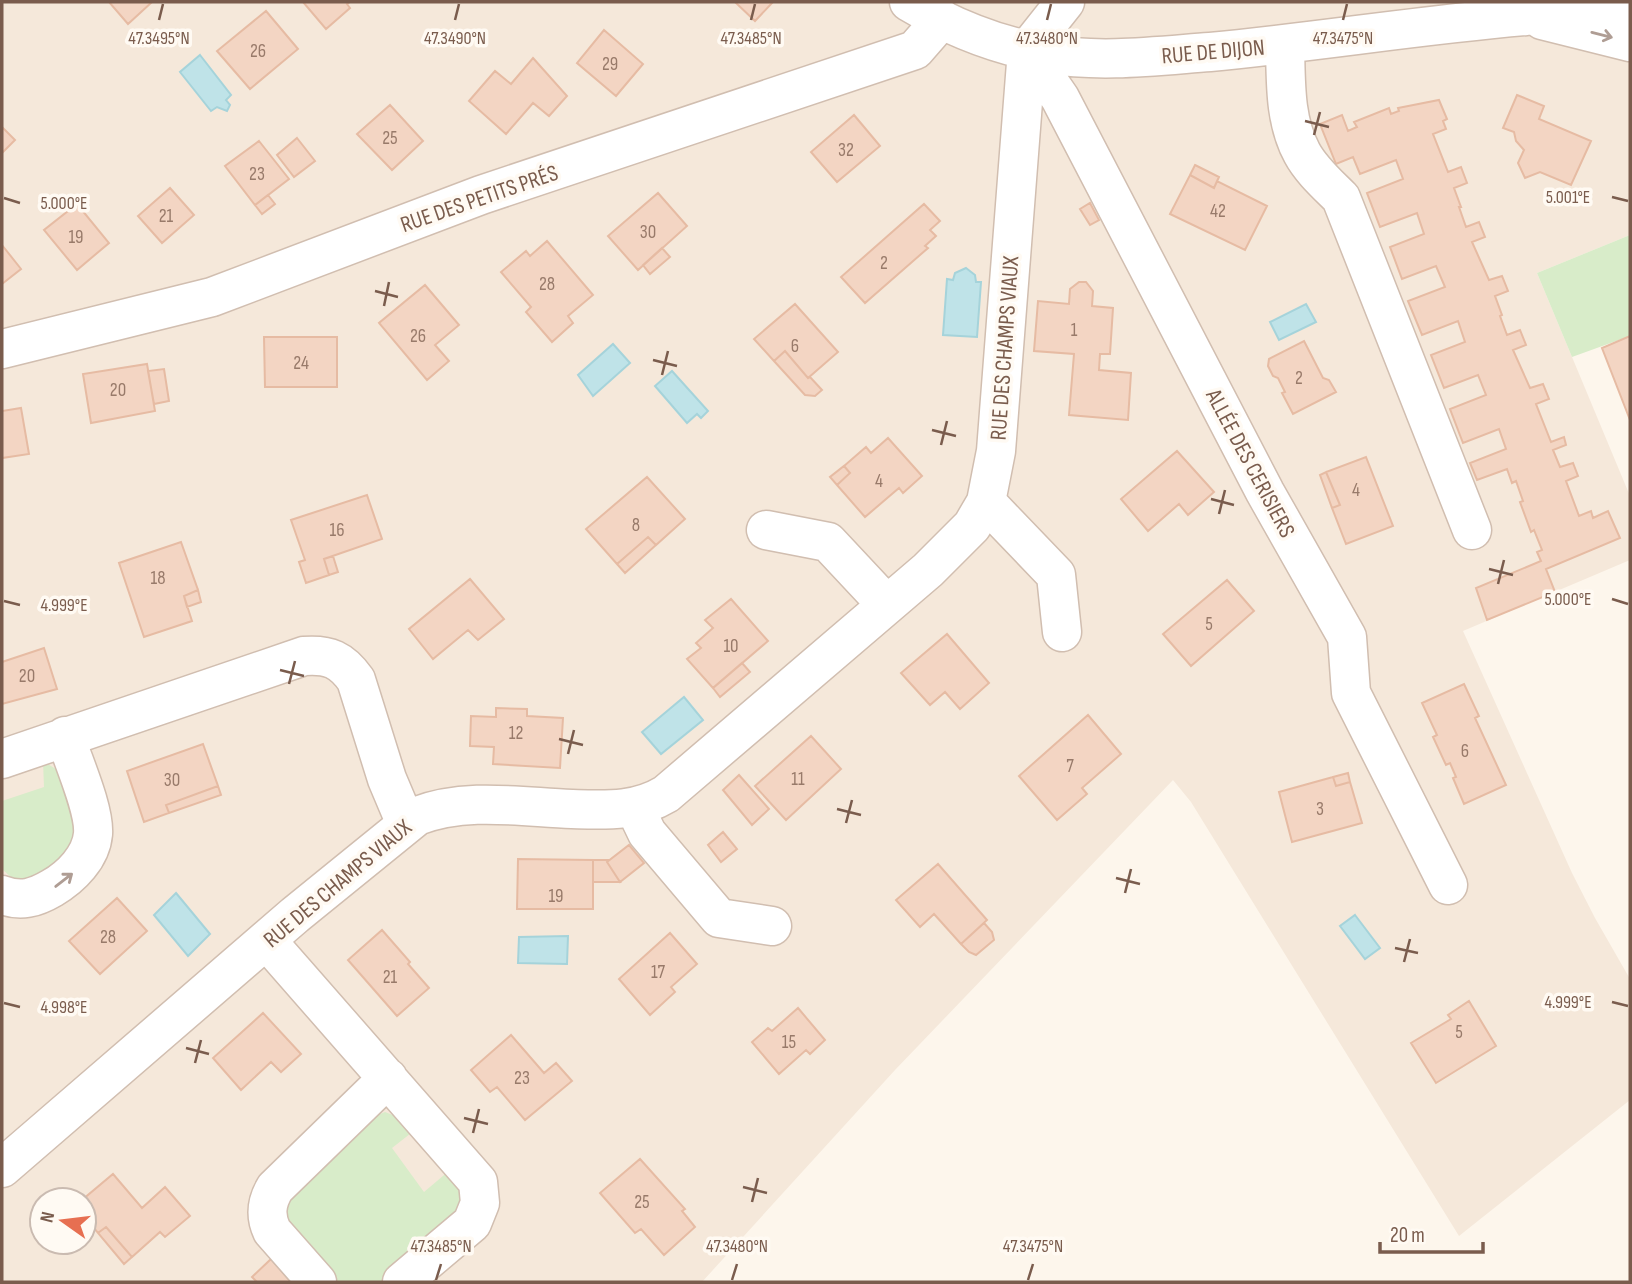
<svg xmlns="http://www.w3.org/2000/svg" width="1632" height="1284" font-family="'Sofia Sans Condensed',sans-serif">
<rect width="100%" height="100%" fill="#fdf6ec"/>
<path fill="#f5e8da" fill-rule="evenodd" d="M2,2H1630V235L1537,273L1630,496V560L1463,631L1572,873L1595,918L1630,979V1100L1459,1236L1191,802L1173,780L895,1070L702,1282H2ZM42,1200H84V1242H42Z"/>
<path fill="#d8ecc9" d="M1630,235V336L1572,357L1537,273Z
M43,761L59,771L80,815L69,862L32,884L13,879L2,869V801L44,787Z
M385,1112L403,1119L415,1130L392,1148L424,1192L450,1170L460,1178L462,1208L386,1282H336L287,1225L283,1215L287,1195L373,1117Z"/>
<path fill="#bfe3e8" stroke="#a5d3da" stroke-width="2" d="M200,55L231,95L226,100L230,105L227,111L217,107L211,111L180,72Z
M966,268L975,275L976,282H981L977,337L943,335L947,279L953,280L955,273Z
M1306,304L1316,322L1279,340L1270,322Z
M613,344L630,363L593,396L578,375Z
M672,371L708,411L701,418L697,414L687,423L655,386Z
M684,697L703,720L661,754L642,732Z
M176,893L210,934L188,956L154,915Z
M1355,915L1380,948L1365,959L1340,926Z
M568,936L567,964L518,963L519,937Z"/>
<path fill="#f3d5c3" stroke="#e6bba3" stroke-width="2" d="M109,2H152L128,24Z
M303,2H350L347,4L350,8L326,29Z
M735,2H773L755,21Z
M266,11L298,49L250,89L217,51Z
M604,30L643,64L616,96L577,63Z
M533,58L567,96L549,116L533,103L506,134L469,101L495,71L511,84Z
M1517,95L1544,106L1539,119L1591,141L1571,185L1540,172L1525,178L1518,163L1524,150L1516,141L1514,132L1503,128Z
M1439,100L1447,119L1443,121L1446,129L1433,134L1448,172L1461,167L1467,183L1454,188L1461,207H1459L1466,227L1479,222L1485,237L1472,242L1489,280L1502,276L1508,291L1495,296L1502,315L1500,316L1507,335L1520,330L1526,345L1513,350L1530,388L1543,384L1549,399L1536,404L1551,442L1564,437L1566,445L1553,450L1560,467L1573,463L1578,476L1566,481L1579,516L1591,511L1593,518L1608,511L1620,538L1546,569L1555,592L1487,620L1476,588L1541,561L1537,552L1542,550L1534,530L1531,532L1520,502L1523,501L1516,481L1512,483L1507,469L1477,480L1470,463L1506,449L1499,429L1463,443L1450,409L1486,395L1478,375L1444,388L1431,355L1465,342L1458,321L1422,335L1408,301L1445,287L1436,266L1402,279L1390,247L1424,234L1417,213L1380,227L1367,193L1403,179L1396,160L1360,174L1353,157L1336,164L1320,124L1342,115L1348,131L1357,127L1354,122L1389,108L1391,114L1399,111L1398,108Z
M390,105L423,141L392,170L357,134Z
M854,115L880,146L837,182L811,152Z
M2,127L15,140L2,153Z
M297,138L315,161L294,177L277,155Z
M259,141L289,179L255,205L225,166Z
M1195,165L1219,177L1214,188L1190,175Z
M1190,175L1214,188L1217,181L1267,206L1245,250L1170,214Z
M170,188L194,215L162,243L138,216Z
M658,193L687,226L638,270L608,236Z
M268,195L275,204L262,214L255,205Z
M1090,203L1099,220L1090,225L1080,209Z
M77,204L109,243L77,270L44,230Z
M924,204L940,221L930,230L936,236L925,246L928,248L865,303L841,277Z
M547,241L593,295L568,316L573,323L552,342L526,312L531,307L501,272L526,251L530,256Z
M2,245L21,269L2,284Z
M662,248L670,257L650,274L643,265Z
M1079,282H1086L1093,291L1092,306L1113,308L1110,354H1100L1099,370L1131,373L1128,420L1069,415L1074,354L1034,351L1038,301L1069,304L1070,289Z
M425,285L459,325L435,345L449,361L427,380L379,323Z
M795,304L838,352L808,378L785,351L774,361L754,339Z
M1630,336V420L1602,348Z
M264,337H337V387H265Z
M1304,341L1323,378L1329,380L1336,392L1293,414L1282,393L1285,392L1278,378L1273,376L1268,366L1269,359Z
M785,351L808,378L810,377L822,390L815,396L805,395L774,361Z
M147,364L155,411L91,423L83,374Z
M164,369L169,401L154,404L148,371Z
M21,408L29,454L2,458V411Z
M888,438L922,476L903,493L899,488L865,517L837,485L850,473L844,466L866,447L871,453Z
M1177,451L1214,492L1188,515L1179,504L1148,531L1121,499Z
M1366,457L1393,526L1346,544L1332,508L1340,505L1326,472Z
M844,466L850,473L837,485L830,477Z
M1326,472L1340,505L1332,508L1320,475Z
M647,477L685,519L656,545L648,537L617,564L586,529Z
M367,495L382,539L324,559L329,575L306,583L299,562L305,560L291,520Z
M648,537L656,545L625,573L617,564Z
M181,542L198,590L184,596L192,621L144,637L119,563Z
M333,556L338,572L329,575L324,559Z
M470,579L504,619L478,640L468,630L433,659L409,629Z
M1227,580L1254,611L1191,666L1163,634Z
M198,590L201,602L187,607L184,596Z
M731,599L768,641L713,688L687,659L701,648L696,643L713,628L705,620Z
M947,634L989,683L960,709L945,692L930,705L901,673Z
M44,648L57,689L2,704V662Z
M742,663L750,672L720,697L713,688Z
M1464,684L1479,716L1475,718L1506,785L1464,804L1453,778L1456,777L1450,763L1446,765L1433,737L1437,735L1422,703Z
M496,708L527,709V716L563,718L560,768L493,764L494,747L470,746L471,716L496,717Z
M1088,715L1121,754L1082,788L1087,794L1057,820L1019,776Z
M811,736L841,769L786,820L755,786Z
M203,744L218,786L166,805L169,813L144,822L127,771Z
M1348,773L1350,782L1336,786L1333,777Z
M739,775L769,809L752,825L723,790Z
M1333,777L1336,786L1350,782L1362,823L1292,842L1279,792Z
M218,786L221,795L169,813L166,805Z
M723,832L737,849L721,862L708,845Z
M629,845L644,863L620,882L607,862Z
M518,859L593,860V909H517Z
M593,860H609L607,862L620,882H593Z
M938,864L987,920L961,944L934,914L920,927L896,900Z
M117,898L147,931L100,974L69,941Z
M984,923L992,932L994,940L976,955L969,952L961,944Z
M382,930L410,962L408,964L429,988L397,1016L348,960Z
M670,933L697,964L671,987L675,992L650,1015L619,979Z
M1469,1001L1496,1046L1436,1083L1411,1043L1451,1019L1448,1015Z
M798,1008L825,1040L810,1054L806,1050L779,1074L752,1042L768,1028L772,1031Z
M263,1013L301,1054L281,1072L271,1062L241,1090L213,1058Z
M511,1035L544,1073L556,1063L572,1081L525,1120L497,1087L490,1092L471,1070Z
M640,1159L685,1209L682,1211L695,1227L664,1255L641,1229L635,1233L600,1193Z
M113,1174L142,1208L165,1187L190,1216L165,1237L160,1232L132,1257L106,1227L98,1233L84,1216L82,1200Z
M106,1227L132,1257L124,1264L98,1233Z
M271,1259L291,1282H257L252,1277Z"/>
<g fill="none" stroke-linecap="round" stroke-linejoin="round">
<defs>
<path id="minor" d="M909,2C951,27 998,46 1047,54C1101,63 1156,56 1210,52C1316,42 1420,25 1526,16L1548,8L1630,5
M1542,20L1630,42
M1285,45C1286,80 1284,120 1302,153C1311,170 1327,184 1341,198L1472,530
M1027,50L1060,98L1265,492L1347,637L1351,693L1448,885
M1027,50L1065,2
M2,349L212,297L481,195L915,50L942,19
M986,502L1056,575L1062,632
M766,530L828,542L886,604
M2,759L304,656C329,654 342,660 356,680L387,779L406,824
M635,808L647,833L719,918L772,926
M2,895C21,902 35,898 52,888C71,877 91,857 93,834C95,810 73,761 65,736
M267,941L478,1182L480,1203L472,1223L402,1282
M2,1168L295,915L417,816C466,797 521,807 572,809C607,810 636,812 666,794L928,570L972,526L986,502L996,451L1027,50
M317,1282L272,1231C265,1216 266,1203 275,1188L388,1078"/>
</defs>
<use href="#minor" stroke="#d1beb0" stroke-width="41"/>
<use href="#minor" stroke="#fff" stroke-width="38"/>
</g>
<defs><path id="oneway-shaft" d="M-6 0H5M1.5-3L5.5 0L1.5 3" fill="none" stroke-width="1.6" stroke-linecap="round" stroke-linejoin="round" transform="scale(1.75)"/></defs>
<g stroke="#af9d94">
<use href="#oneway-shaft" transform="translate(1602 35) rotate(14)"/>
<use href="#oneway-shaft" transform="translate(64 880) rotate(-38)"/>
</g>
<path fill="none" stroke="#7a5c4d" stroke-width="2.5" d="M159,20L163,4M455,20L459,4M751,20L755,4M1047,20L1051,4M1343,20L1347,4M1305,121L1329,127M1314,135L1320,112M1612,197L1628,201M4,198L20,203M375,291L398,297M384,306L389,282M653,360L677,366M662,375L668,351M932,430L956,436M941,445L947,421M1211,499L1234,505M1219,514L1225,490M1489,569L1513,575M1498,584L1504,560M1612,599L1628,604M4,601L20,605M280,670L304,676M289,684L295,661M559,739L583,745M568,754L574,730M837,809L861,815M846,823L852,800M1116,878L1140,884M1125,893L1131,869M1395,948L1418,953M1404,962L1410,939M1612,1002L1628,1006M4,1003L20,1007M186,1048L209,1054M195,1063L201,1040M464,1118L488,1124M473,1133L479,1109M743,1187L767,1193M752,1202L758,1178M436,1280L441,1264M732,1280L737,1264M1028,1280L1033,1264"/>
<g text-anchor="middle" stroke-width="7" stroke-linejoin="round" paint-order="stroke">
<g font-size="19" fill="#987a6a">
<text x="258" y="57">26</text>
<text x="610" y="70">29</text>
<text x="390" y="144">25</text>
<text x="846" y="156">32</text>
<text x="257" y="180">23</text>
<text x="1218" y="217">42</text>
<text x="166" y="222">21</text>
<text x="648" y="238">30</text>
<text x="76" y="243">19</text>
<text x="884" y="269">2</text>
<text x="547" y="290">28</text>
<text x="1074" y="336">1</text>
<text x="418" y="342">26</text>
<text x="795" y="352">6</text>
<text x="301" y="369">24</text>
<text x="1299" y="384">2</text>
<text x="118" y="396">20</text>
<text x="879" y="487">4</text>
<text x="1356" y="496">4</text>
<text x="636" y="531">8</text>
<text x="337" y="536">16</text>
<text x="158" y="584">18</text>
<text x="1209" y="630">5</text>
<text x="731" y="652">10</text>
<text x="27" y="682">20</text>
<text x="516" y="739">12</text>
<text x="1465" y="757">6</text>
<text x="1070" y="772">7</text>
<text x="798" y="785">11</text>
<text x="172" y="786">30</text>
<text x="1320" y="815">3</text>
<text x="556" y="902">19</text>
<text x="108" y="943">28</text>
<text x="658" y="978">17</text>
<text x="390" y="983">21</text>
<text x="1459" y="1038">5</text>
<text x="789" y="1048">15</text>
<text x="522" y="1084">23</text>
<text x="642" y="1208">25</text>
</g>
<g font-size="23" fill="#7a5c4d" stroke="#fffaf3">
<text transform="translate(1213 51) rotate(-5)" y="8">RUE DE DIJON</text>
<text transform="translate(479 198) rotate(-19)" y="8">RUE DES PETITS PRÉS</text>
<text transform="translate(1004 348) rotate(-86)" y="8">RUE DES CHAMPS VIAUX</text>
<text transform="translate(1251 463) rotate(62)" y="8">ALLÉE DES CERISIERS</text>
<text transform="translate(337 883) rotate(-40)" y="8">RUE DES CHAMPS VIAUX</text>
</g>
</g>
<g font-size="18" text-anchor="middle" fill="#7a5c4d" stroke="#fffaf3" stroke-width="7" stroke-linejoin="round" paint-order="stroke">
<text x="159" y="44">47.3495°N</text>
<text x="455" y="44">47.3490°N</text>
<text x="751" y="44">47.3485°N</text>
<text x="1047" y="44">47.3480°N</text>
<text x="1343" y="44">47.3475°N</text>
<text x="1568" y="203">5.001°E</text>
<text x="64" y="209">5.000°E</text>
<text x="1568" y="605">5.000°E</text>
<text x="64" y="611">4.999°E</text>
<text x="1568" y="1008">4.999°E</text>
<text x="64" y="1013">4.998°E</text>
<text x="441" y="1252">47.3485°N</text>
<text x="737" y="1252">47.3480°N</text>
<text x="1033" y="1252">47.3475°N</text>
</g>
<rect width="1632" height="1284" fill="none" stroke="#7a5c4d" stroke-width="7"/>
<g transform="translate(63 1221) rotate(284)"><circle r="33" fill="#fffaf3" stroke="#cabbb1" stroke-width="2"/>
<path d="M0-5L12 26L0 18L-12 26Z" fill="#e76f51"/>
<text y="-10" font-size="19" font-weight="bold" text-anchor="middle" fill="#7a5c4d">N</text>
</g>
<path d="M1380 1242v10h103v-10" fill="none" stroke="#7a5c4d" stroke-width="3.5"/>
<text x="1390" y="1242" font-size="21" fill="#7a5c4d" stroke="#fffaf3" stroke-width="5" paint-order="stroke">20 m</text>
</svg>
